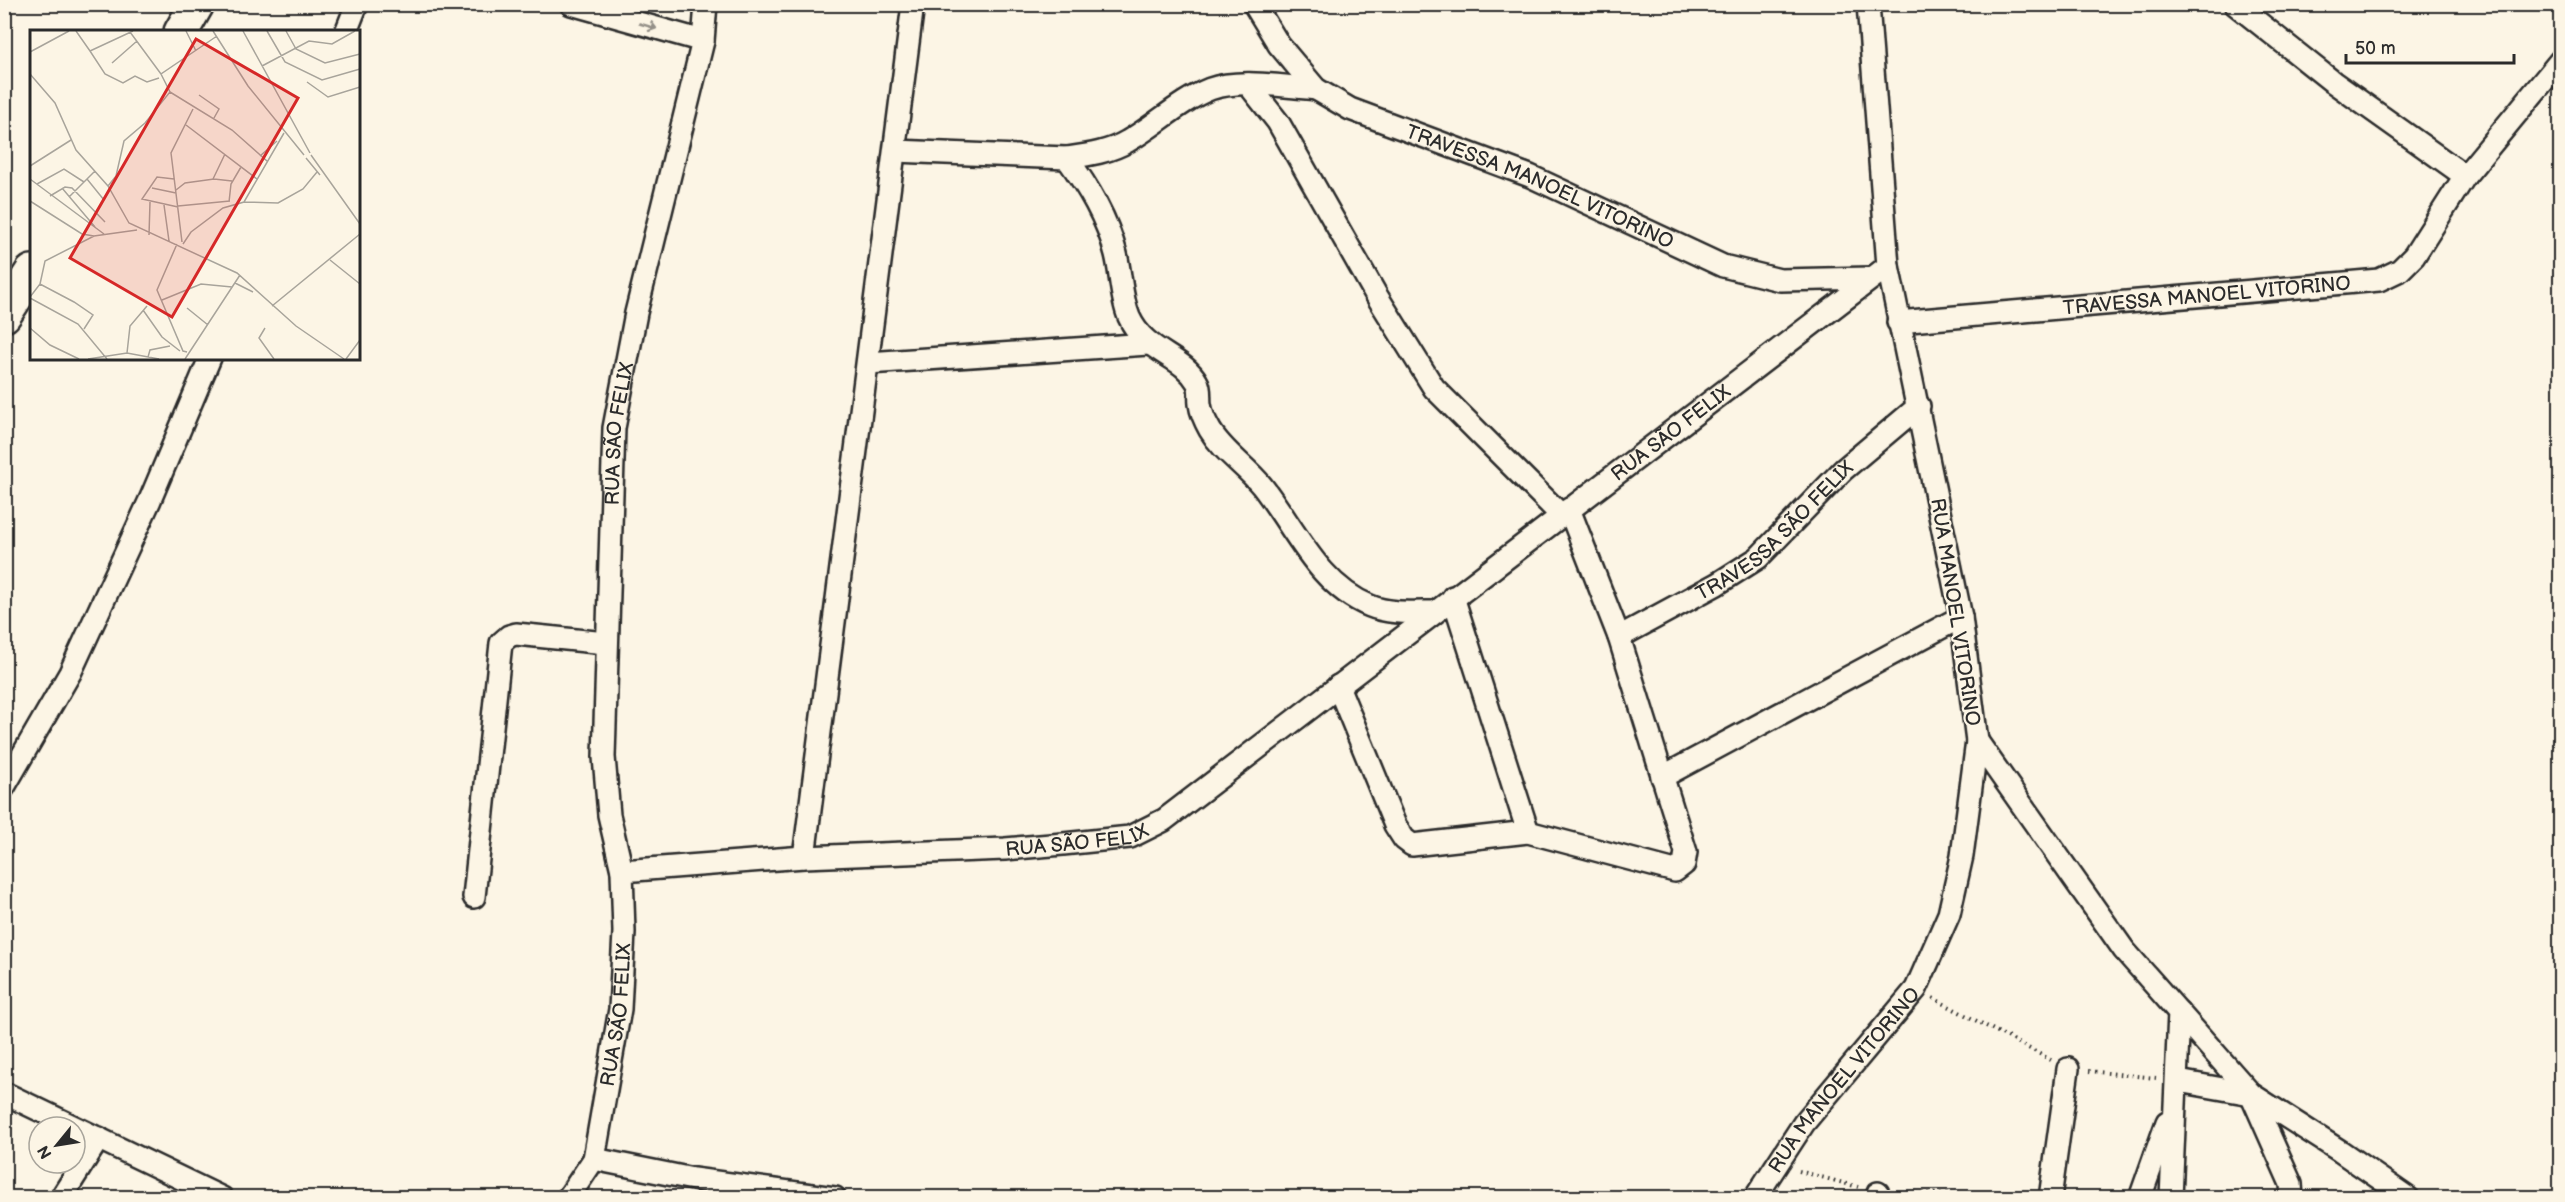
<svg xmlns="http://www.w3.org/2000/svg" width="2565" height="1202" font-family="'Balsamiq Sans',sans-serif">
<rect width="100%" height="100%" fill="#fcf5e5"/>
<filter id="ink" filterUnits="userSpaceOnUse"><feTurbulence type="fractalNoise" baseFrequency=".0167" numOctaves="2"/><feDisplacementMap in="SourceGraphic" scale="12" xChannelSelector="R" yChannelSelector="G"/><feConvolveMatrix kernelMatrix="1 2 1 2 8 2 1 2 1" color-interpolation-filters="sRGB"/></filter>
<g filter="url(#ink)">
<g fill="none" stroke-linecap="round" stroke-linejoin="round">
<defs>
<g id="minor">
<path d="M571,4L703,41"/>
<path id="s1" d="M1254,4L1279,45L1316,89L1350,109L1530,176L1723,266L1780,280L1870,278"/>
<path d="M2235,4L2333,82L2465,176"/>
<path d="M346,32L357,4"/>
<path d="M1248,84L1278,122L1375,293L1434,388L1561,515"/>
<path d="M895,151L1067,158C1088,155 1110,152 1128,141C1156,125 1180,101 1210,89C1239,78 1286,87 1316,89"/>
<path d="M1067,158C1088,187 1107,218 1116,254C1121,274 1121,298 1129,317C1145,353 1182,355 1197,382C1201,388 1199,397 1200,404C1201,412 1206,423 1210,430C1223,452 1246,466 1262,486C1295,528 1318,585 1370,606C1389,614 1413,612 1433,612"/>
<path id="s2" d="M1898,322L2379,280L2400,270L2414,256L2465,176L2560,61"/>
<path d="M868,363L1148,344"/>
<path d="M1453,597L1528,832"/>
<path id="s3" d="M1619,637L1717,584L1758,558L1843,470L1919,406"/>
<path d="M1338,686L1395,825L1404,839L1412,845L1528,832L1675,871L1684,864L1686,852L1619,637L1569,509"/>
<path d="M1977,741L2124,950L2251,1094L2340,1151L2408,1198"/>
<path d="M1662,777L1961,617"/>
<path d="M4,787L70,673L150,500L210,358"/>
<path d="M804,857L913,4"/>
<path id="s4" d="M622,871L804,857L1005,849L1063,844L1130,837L1164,820L1888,266"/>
<path d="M474,897L501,643L509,636L516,634L606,643"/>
<path d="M2178,1081L2251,1094"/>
<path d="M4,1093L222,1198"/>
<path d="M2251,1094L2291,1184L2292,1198"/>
<path id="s5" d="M594,1159L620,1009L624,932L622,871L609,815L604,757L614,428L636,313L703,41L706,4"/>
<path d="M61,1198L99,1138"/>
<path d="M568,1198L594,1159L693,1179L835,1198"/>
<path id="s6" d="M1755,1198L1804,1123L1916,989L1949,914L1962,856L1977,741L1961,617L1888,266L1868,4"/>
<path d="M1876,1198L1878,1193"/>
<path d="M2050,1198L2068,1069"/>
<path d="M2140,1198L2167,1122"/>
<path d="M2171,1198L2179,1012"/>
</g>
<path id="primary" d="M181,32L197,4
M4,315L32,272"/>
</defs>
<use href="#minor" stroke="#2b2b2b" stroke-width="26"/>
<use href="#primary" stroke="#2b2b2b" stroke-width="38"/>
<path stroke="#2b2b2b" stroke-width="4" stroke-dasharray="1.5 4.5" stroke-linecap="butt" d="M1933,998L2051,1060
M2089,1071L2156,1078
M1799,1171L1858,1187
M1898,1193L2031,1195"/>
<use href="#minor" stroke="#fcf5e5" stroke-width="21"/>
<use href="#primary" stroke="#fcf5e5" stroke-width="33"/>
</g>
<defs><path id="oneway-shaft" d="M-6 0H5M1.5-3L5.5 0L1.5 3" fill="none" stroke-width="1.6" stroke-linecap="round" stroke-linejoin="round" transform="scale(1.5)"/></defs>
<use stroke="#949088" href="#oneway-shaft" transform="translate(648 26) rotate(16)"/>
</g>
<g text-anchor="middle" stroke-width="4.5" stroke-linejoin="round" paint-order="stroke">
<g font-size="20" fill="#2b2b2b" stroke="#fcf5e5">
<text dy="7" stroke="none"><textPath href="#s1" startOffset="350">TRAVESSA MANOEL VITORINO</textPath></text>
<text dy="7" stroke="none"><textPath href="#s2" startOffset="310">TRAVESSA MANOEL VITORINO</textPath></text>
<text dy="7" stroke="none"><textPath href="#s4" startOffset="1185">RUA SÃO FELIX</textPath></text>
<text dy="7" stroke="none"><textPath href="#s5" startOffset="730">RUA SÃO FELIX</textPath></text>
<text dy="7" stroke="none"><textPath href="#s3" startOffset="190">TRAVESSA SÃO FELIX</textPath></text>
<text transform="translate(1956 612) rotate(81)" y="7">RUA MANOEL VITORINO</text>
<text dy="7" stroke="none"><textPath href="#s4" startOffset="456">RUA SÃO FELIX</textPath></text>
<text dy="7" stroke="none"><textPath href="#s5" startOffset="146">RUA SÃO FELIX</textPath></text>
<text dy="7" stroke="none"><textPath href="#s6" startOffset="148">RUA MANOEL VITORINO</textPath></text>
</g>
</g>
<g transform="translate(30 30)">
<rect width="330" height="330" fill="#fcf5e5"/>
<path fill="none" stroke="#a8a49b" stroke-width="1.5" d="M46,1L60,21L103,1M156,1L166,21M183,1L218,56L274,125M213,1L280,123M237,1L255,32L292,50L330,39M256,1L266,19L295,33L330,24M100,2L131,44M60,21L75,44L93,53L105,46L117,52L129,48M0,22L39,1M82,33L107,11M232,36L279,11L302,14L325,1M0,44L25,73L46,120L78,156L99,193L207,243L266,296L314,329M277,52L298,67L330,57M140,62L202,100L237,131M169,65L189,79L184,88M156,95L227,149M281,125L330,194M230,126L247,111M276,128L290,145M0,136L41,110M0,149L74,204M57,149L74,170M144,149L127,147L112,169L148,177M183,149L195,124M7,154L34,139L54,152M78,156L86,146L94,111L115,93L140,62L131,44L187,6M32,158L65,197M122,158L146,163M146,160L155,153L184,149L202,151M20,166L35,157L42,158L75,192M39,167L65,141M0,171L52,204L64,206M199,172L201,154L211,137M214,172L248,173L273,159L287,142M134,175L139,211M148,176L200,171M119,205L120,172M152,212L141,123L163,79M147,214L127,260L153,321L157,322M153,214L161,202L193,178L214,172L254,103M300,230L330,254M205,253L223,262M10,254L15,231L64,206L107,200M0,267L10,254L44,272L63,285L54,299M0,268L48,294L77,329M132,270L171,254L202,257M242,276L330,204M157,278L178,295M113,280L132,307L150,321M0,298L20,315L49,329M235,298L229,308L244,329M97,323L100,296L117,276M118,327L120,320L140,316M58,329L97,323L129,329M155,329L210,245M316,329L330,310"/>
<path fill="#d62828" fill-opacity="0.15" stroke="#d62828" stroke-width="3" d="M166,9L268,68L142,287L40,228Z"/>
<rect width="330" height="330" fill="none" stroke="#2b2b2b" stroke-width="3"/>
</g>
<rect width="2565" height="1202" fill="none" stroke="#fcf5e5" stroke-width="24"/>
<rect x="12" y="12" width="2541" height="1178" fill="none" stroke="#2b2b2b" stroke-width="2" filter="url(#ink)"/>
<g transform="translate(57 1145) rotate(240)"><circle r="28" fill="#fcf5e5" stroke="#a8a49b" stroke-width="1.5"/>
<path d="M0-4.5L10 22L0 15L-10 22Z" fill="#2b2b2b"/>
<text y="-9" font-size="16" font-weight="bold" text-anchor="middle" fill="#2b2b2b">N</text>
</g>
<path d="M2346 54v9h168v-9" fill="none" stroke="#2b2b2b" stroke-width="3"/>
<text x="2355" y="54" font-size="18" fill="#2b2b2b" stroke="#fcf5e5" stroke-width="4.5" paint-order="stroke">50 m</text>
</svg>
